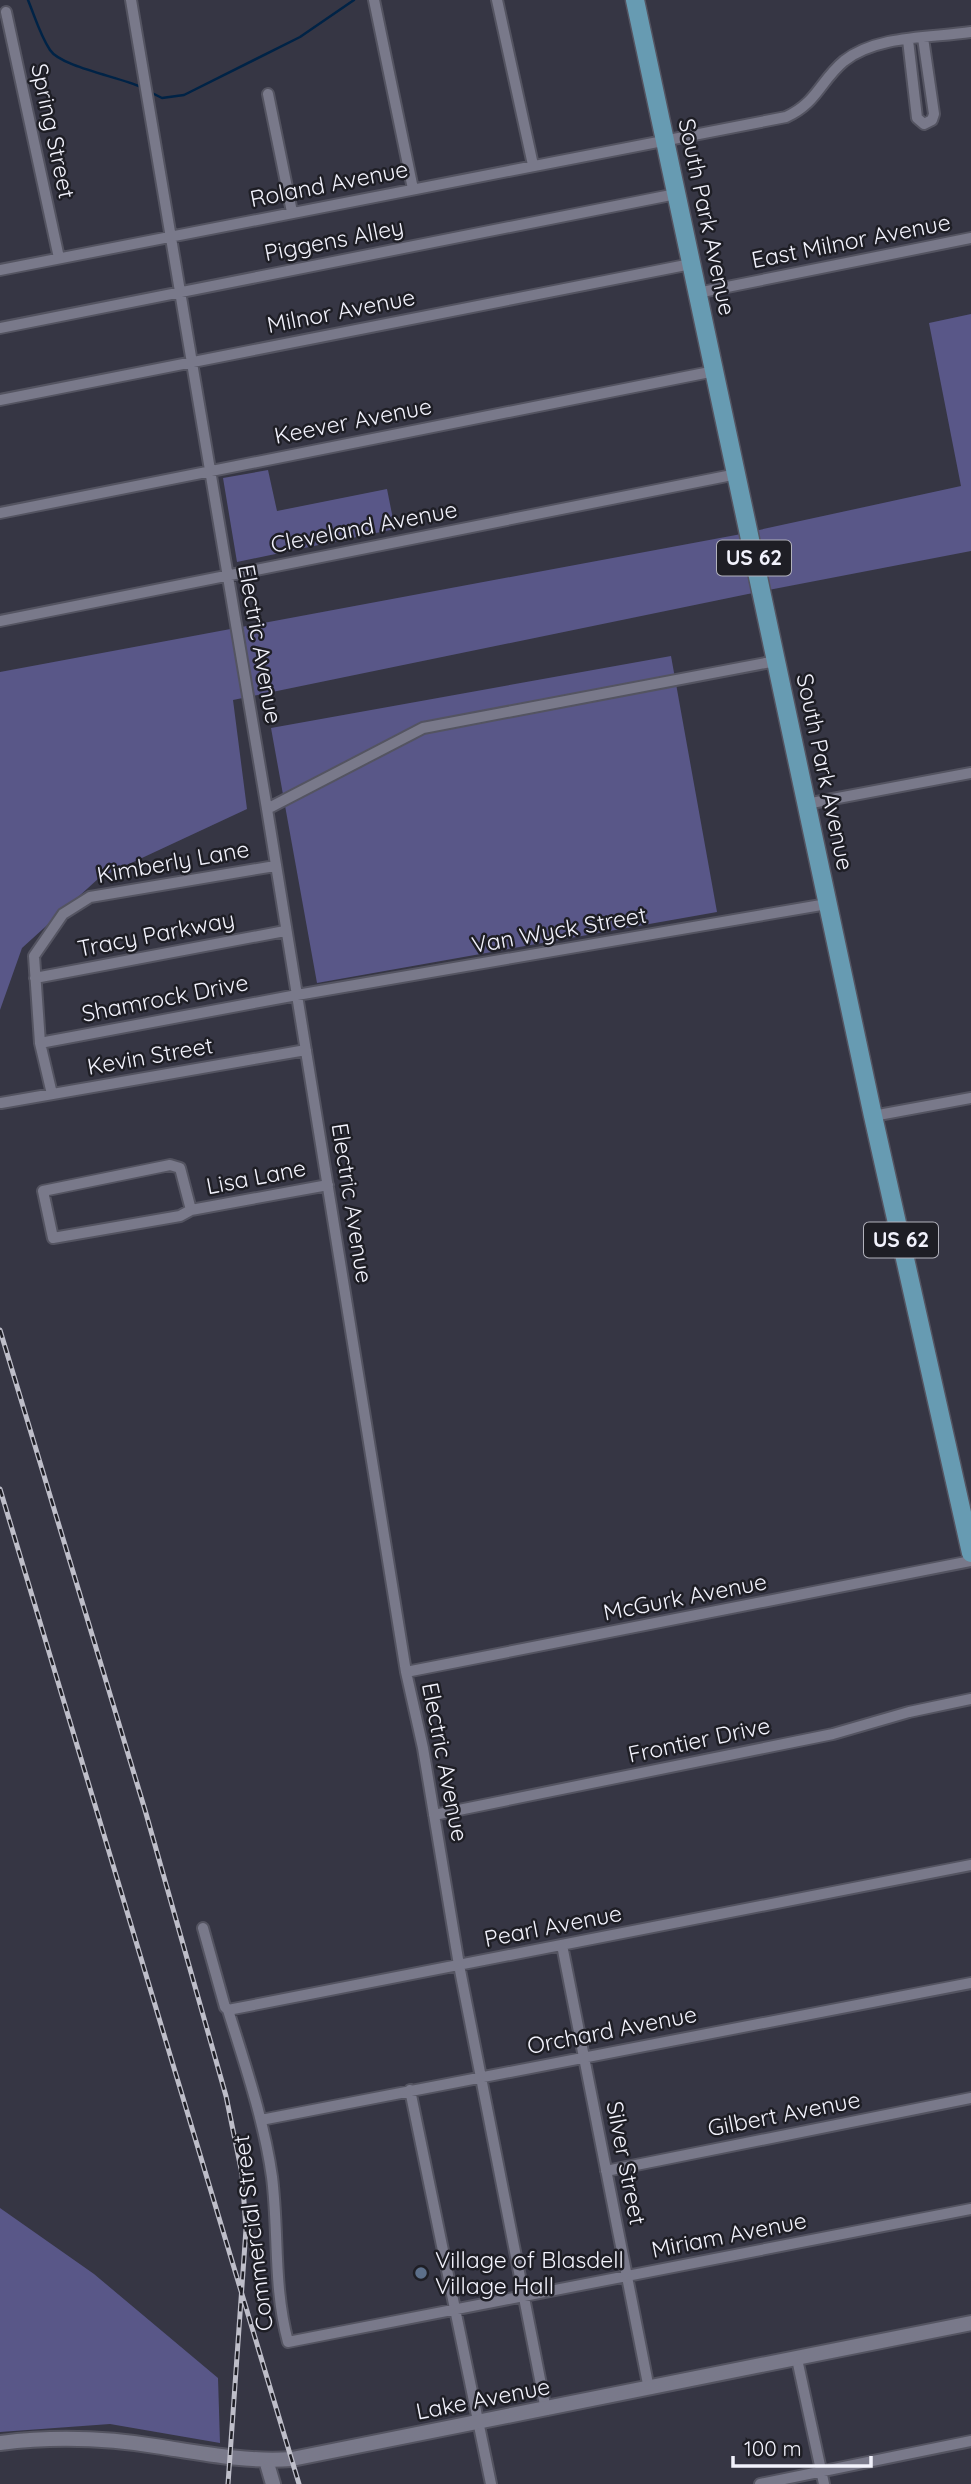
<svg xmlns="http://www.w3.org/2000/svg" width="971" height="2484" font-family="Quicksand,sans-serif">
<rect width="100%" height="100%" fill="#363644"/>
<path fill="#595788" d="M971,314V551L748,594L233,700L247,809L99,878L22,948L0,1010V672L736,535L961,486L929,323Z
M268,470L277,511L387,489L395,529L237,562L223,478Z
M671,656L717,912L317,983L271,728Z
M0,2208L94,2274L218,2378L220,2443L110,2424L0,2432Z"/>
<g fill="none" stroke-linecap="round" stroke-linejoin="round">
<path stroke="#002346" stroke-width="2.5" d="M28,0C35,17 40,35 50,50C61,67 120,77 141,87
M150,92L162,98L184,95L300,37L354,0"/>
<defs>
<path id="minor" d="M131,0L267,809L406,1672L423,1748L459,1965L546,2410
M374,0L413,189
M497,0L533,165
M6,12L59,258
M908,40L917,118L924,124L932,120L934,114L923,38
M268,94L292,212
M0,270L786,117C817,103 820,81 844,61C877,35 931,38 971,32
M697,293L971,238
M0,328L676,194
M0,400L691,264
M0,513L715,371
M0,621L737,474
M806,804L971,773
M267,809L423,728L776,661
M35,978L285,931
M40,1043L297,995L827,904
M52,1094L40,1043L34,956L63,914L90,897L275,866
M1,1103L306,1050
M873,1116L971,1098
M170,1165L180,1168L191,1210L180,1216L53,1238L43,1191Z
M191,1210L328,1185
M406,1672L971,1561
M434,1815L833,1734L909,1712L971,1699
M203,1928L225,2007L228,2010L971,1865
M562,1945L649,2389
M228,2010C245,2065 264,2120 272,2177C279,2234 273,2285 288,2342L971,2209
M410,2090L491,2484
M261,2120L971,1983
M606,2171L971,2098
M797,2359L824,2484
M760,2484L971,2441"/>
<path id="tertiary" d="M0,2443C54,2436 109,2438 162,2447C206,2454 247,2462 292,2459L971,2323
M266,2460L273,2484"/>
<path id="primary" d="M635,0L873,1116L971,1553"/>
</defs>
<use href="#minor" stroke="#545461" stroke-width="14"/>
<use href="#tertiary" stroke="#545461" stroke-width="18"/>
<use href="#primary" stroke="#545461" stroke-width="21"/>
<use href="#minor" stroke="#79798a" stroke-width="10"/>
<use href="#tertiary" stroke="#79798a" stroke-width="14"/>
<use href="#primary" stroke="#679bb2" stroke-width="18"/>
<defs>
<path id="rail" d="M0,1330L145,1810L226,2096L242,2174L246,2229L228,2484
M0,1489L299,2484"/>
</defs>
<use href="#rail" stroke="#bebec9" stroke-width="5"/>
<use href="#rail" stroke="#1e1e25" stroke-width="2.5" stroke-dasharray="8" stroke-linecap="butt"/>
</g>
<circle fill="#5c6f8a" stroke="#1e1e25" stroke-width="2.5" cx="421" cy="2273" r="7"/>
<g text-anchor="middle" stroke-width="5" stroke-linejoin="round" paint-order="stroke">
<g fill="#1e1e25" stroke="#b2b2bc" stroke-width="2">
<rect x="717" y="540.5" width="74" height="35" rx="5"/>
<rect x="864" y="1222.5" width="74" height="35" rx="5"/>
</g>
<g font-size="21" font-weight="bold" fill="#f2f2fc">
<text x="754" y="565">US 62</text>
<text x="901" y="1247">US 62</text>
</g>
<g font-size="23" fill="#f2f2fc" stroke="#1e1e25">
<text transform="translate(53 131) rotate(78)" y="8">Spring Street</text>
<text transform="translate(329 184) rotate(-11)" y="8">Roland Avenue</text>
<text transform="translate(707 217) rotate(78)" y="8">South Park Avenue</text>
<text transform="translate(334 240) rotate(-11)" y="8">Piggens Alley</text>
<text transform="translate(851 241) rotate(-11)" y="8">East Milnor Avenue</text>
<text transform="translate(341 311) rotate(-11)" y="8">Milnor Avenue</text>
<text transform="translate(353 421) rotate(-11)" y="8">Keever Avenue</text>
<text transform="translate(364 527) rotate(-11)" y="8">Cleveland Avenue</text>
<text transform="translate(260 644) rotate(80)" y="8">Electric Avenue</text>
<text transform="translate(825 772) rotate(78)" y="8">South Park Avenue</text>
<text transform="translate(173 862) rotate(-10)" y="8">Kimberly Lane</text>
<text transform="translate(559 930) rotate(-10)" y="8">Van Wyck Street</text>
<text transform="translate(156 934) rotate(-11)" y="8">Tracy Parkway</text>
<text transform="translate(165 998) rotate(-11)" y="8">Shamrock Drive</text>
<text transform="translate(150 1056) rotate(-10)" y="8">Kevin Street</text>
<text transform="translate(256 1177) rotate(-11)" y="8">Lisa Lane</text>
<text transform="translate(352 1203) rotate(81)" y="8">Electric Avenue</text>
<text transform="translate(685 1597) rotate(-11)" y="8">McGurk Avenue</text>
<text transform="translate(699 1740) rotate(-12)" y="8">Frontier Drive</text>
<text transform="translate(445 1762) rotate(79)" y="8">Electric Avenue</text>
<text transform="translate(553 1926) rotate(-11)" y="8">Pearl Avenue</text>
<text transform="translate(612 2030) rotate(-11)" y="8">Orchard Avenue</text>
<text transform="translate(784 2114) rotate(-11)" y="8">Gilbert Avenue</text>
<text transform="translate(626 2163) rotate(79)" y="8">Silver Street</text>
<text transform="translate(253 2233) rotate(-97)" y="8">Commercial Street</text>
<text transform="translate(729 2235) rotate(-11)" y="8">Miriam Avenue</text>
<text transform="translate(483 2399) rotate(-11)" y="8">Lake Avenue</text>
</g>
<g font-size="23" fill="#f2f2fc" stroke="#1e1e25" text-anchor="start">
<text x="435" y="2268">Village of Blasdell<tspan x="435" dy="26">Village Hall</tspan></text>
</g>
</g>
<path d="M733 2456v10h138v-10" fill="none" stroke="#f2f2fc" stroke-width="3.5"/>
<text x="744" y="2456" font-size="21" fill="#f2f2fc" stroke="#1e1e25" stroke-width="5" paint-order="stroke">100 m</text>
</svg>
